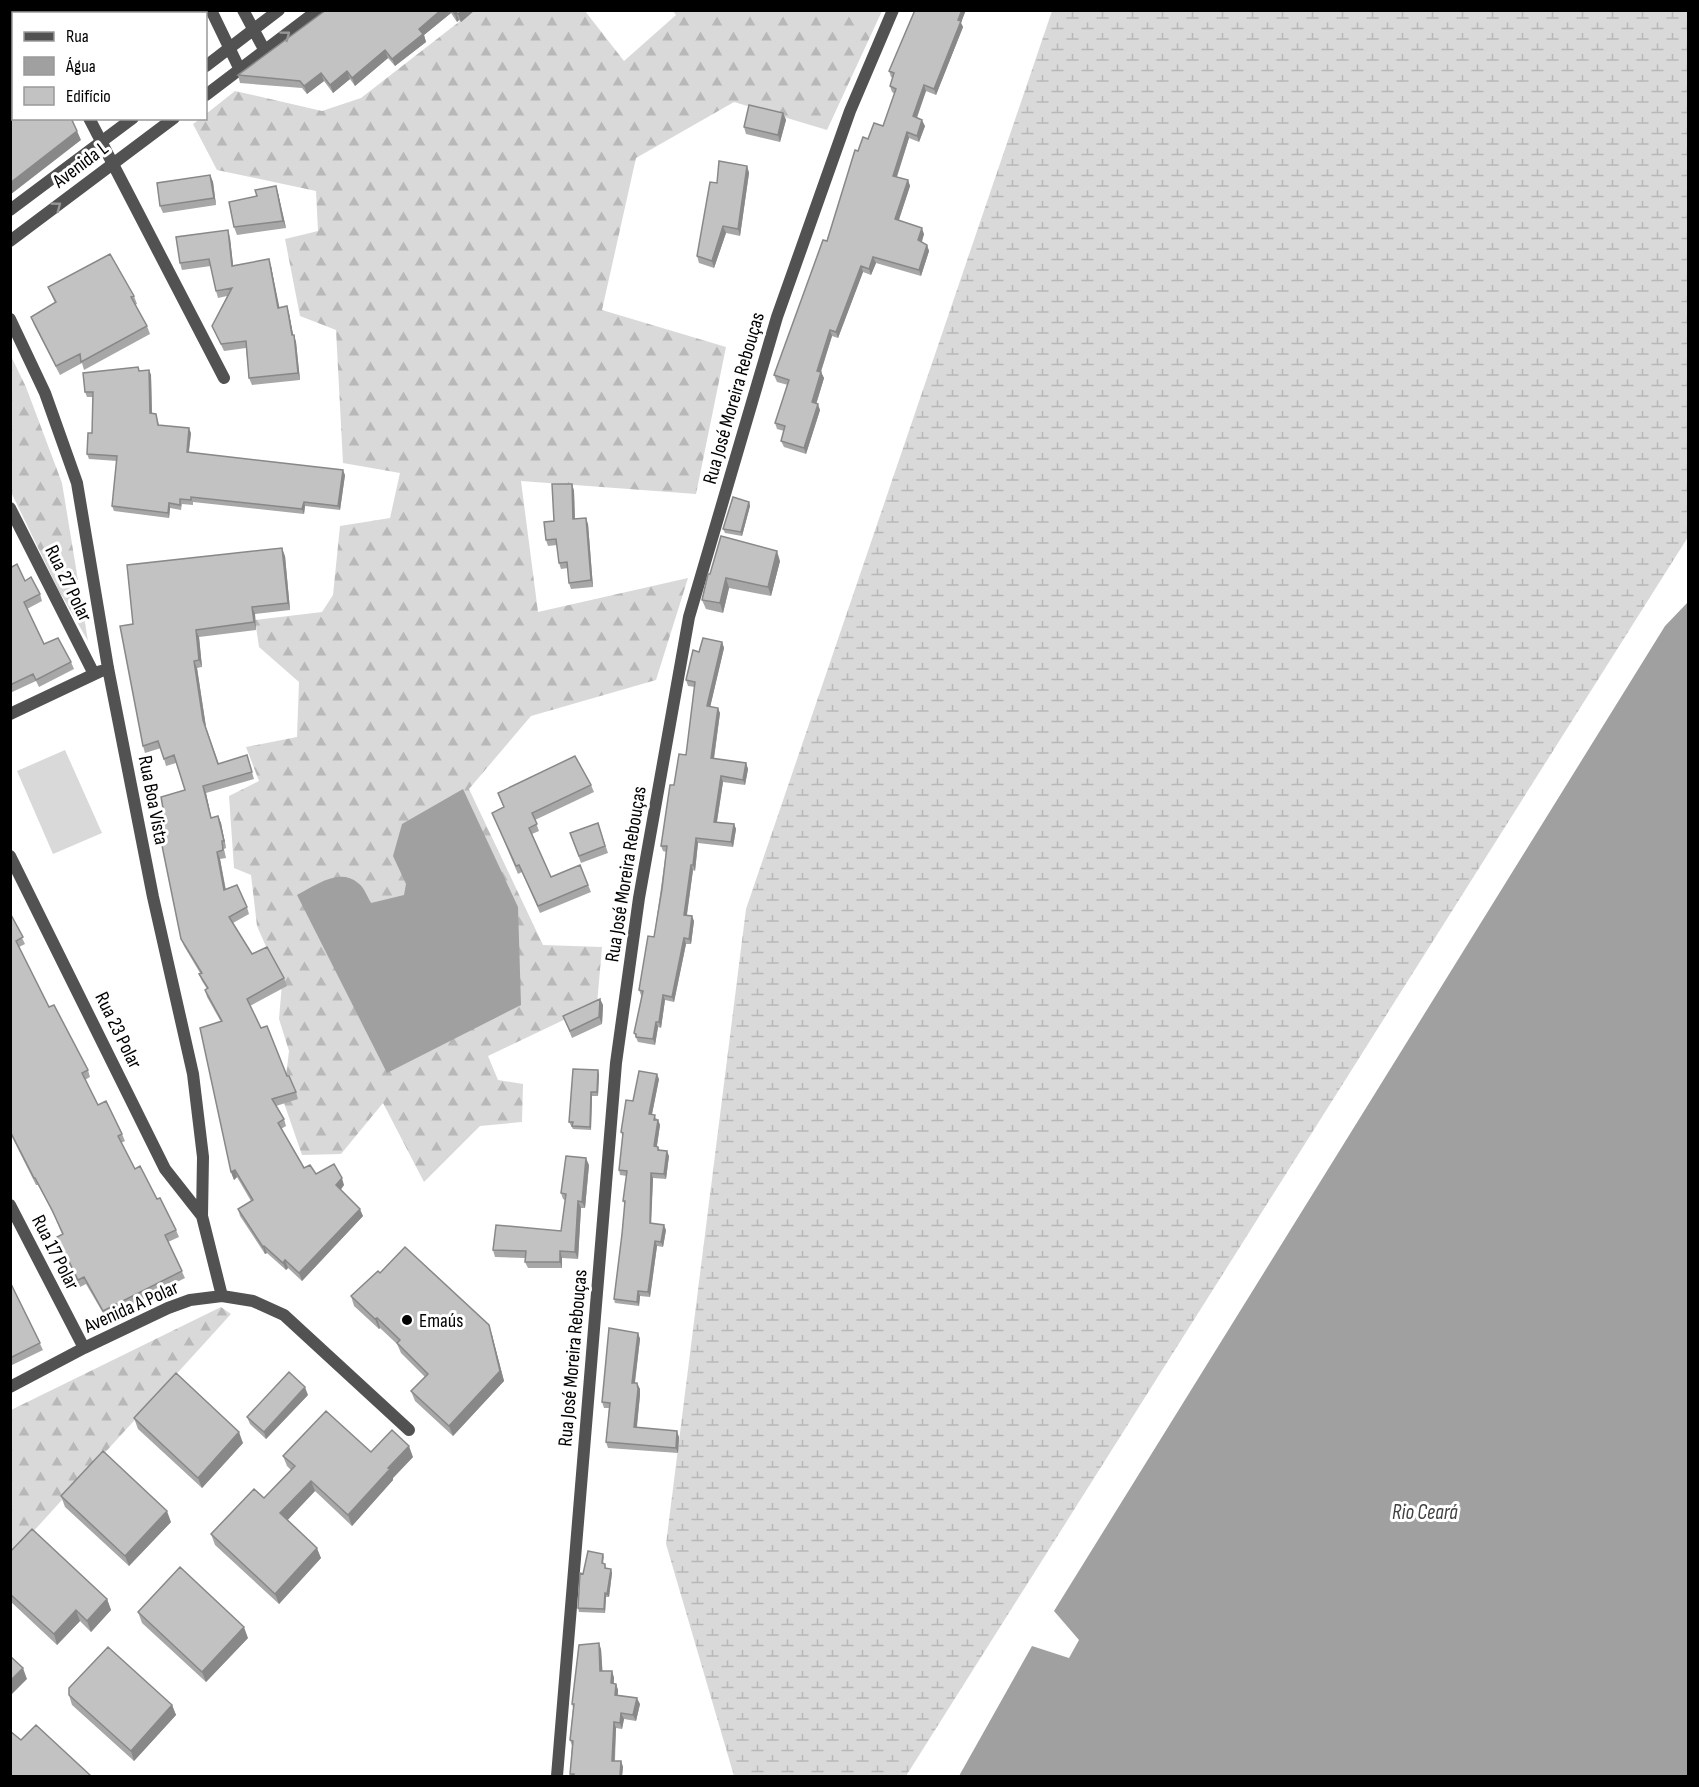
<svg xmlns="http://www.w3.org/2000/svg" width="1699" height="1787" font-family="'Sofia Sans Condensed',sans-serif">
<defs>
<pattern id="forest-firs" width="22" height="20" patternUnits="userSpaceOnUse" patternTransform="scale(1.5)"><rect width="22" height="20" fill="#d9d9d9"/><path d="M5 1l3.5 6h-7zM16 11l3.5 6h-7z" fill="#b8b8b8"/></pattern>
<pattern id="wetland-marsh" width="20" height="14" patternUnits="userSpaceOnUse" patternTransform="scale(1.5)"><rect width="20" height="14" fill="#d9d9d9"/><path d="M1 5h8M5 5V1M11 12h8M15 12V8" fill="none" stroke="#b8b8b8"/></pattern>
</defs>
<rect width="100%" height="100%" fill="#fff"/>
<path fill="url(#forest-firs)" d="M473,11H585L624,61L676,15L673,11H882L827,130L734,102L636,158L602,310L726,347L696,494L521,481L538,612L688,578L656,680L531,716L469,789L543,945L602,947L597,1004L488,1056L498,1080L523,1084L522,1122L480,1126L424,1182L383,1103L341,1154L302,1155L283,1100L289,1051L279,1019L282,983L257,926L251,875L234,868L229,796L259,781L246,747L297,737L299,682L259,647L255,620L322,612L333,595L340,526L390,518L400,473L343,463L336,330L300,316L285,239L318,231L316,191L217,170L193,124L200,119L206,118V114L235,91L322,111L361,98Z
M10,354L26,387L62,483L88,641L58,589L11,492Z
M221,1307L231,1314L11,1556V1410Z"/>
<path fill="url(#wetland-marsh)" d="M1052,11H1688V537L906,1776H734L666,1544L746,909Z"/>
<path fill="#d9d9d9" d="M65,750L102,833L53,854L17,771Z"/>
<path fill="#a0a0a0" d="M1688,602V1776H959L1032,1646L1069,1658L1079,1640L1054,1611L1665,626Z
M463,789L518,907L521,1005L387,1073L297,895C315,886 339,867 358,883C364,887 367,896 371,903L404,895L406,884L393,856L402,824Z"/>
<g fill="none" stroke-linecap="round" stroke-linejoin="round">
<path stroke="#525252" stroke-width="12" d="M34,10L36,14
M89,118L224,378
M10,319L45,393L77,483L108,668L153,897L193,1074L203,1157L202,1216L222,1296
M10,508L94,674
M10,714L101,671
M10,856L165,1169L202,1216
M10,1205L84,1348
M10,1387L84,1348L168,1308L190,1300L222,1296L253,1301L284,1315L409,1430
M557,1776L616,1063L639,898L689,617L777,317L850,111L893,10"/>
<path stroke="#525252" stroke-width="12" d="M211,10L240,70
M243,10L265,51
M206,66L279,10
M206,95L318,10
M10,210L133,118
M10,241L174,118"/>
</g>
<path fill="#a7a7a7" d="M326,10H475L461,22L459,20L457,22L451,13L424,35L426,42L395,66L388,58L355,86L350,79L333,93L324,81L307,94L302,88L240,83L238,75Z
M961,23L963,27L936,95L926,91L917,118L925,126L919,142L909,138L897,177L908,180L910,186L899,220L924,234L922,242L927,245L929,251L921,276L876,263L871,275L863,272L838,338L832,336L821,372L824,378L816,404L820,410L806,454L784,447L781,441L784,431L777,429L775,423L788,385L777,382L774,375L827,241L858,151L868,139L883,126L895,94L892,92L890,86L893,78L891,77L889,71Z
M783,113L786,120L780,142L746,134L744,127Z
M747,166L749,173L740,236L726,233L714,268L699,263L697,256L717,183Z
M210,175L213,182L216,205L163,213L160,206Z
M276,186L278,193L286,228L237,235L234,227L257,196Z
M230,238L233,265L271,266L279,308L289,313L293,335L296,342L300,380L252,385L249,378L246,348L224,351L212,326L227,296L218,298L216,291L211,266L182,270L180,263Z
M48,287L134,296L137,304L135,305L147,326L150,334L84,370L82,363L60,375L34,325L31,317L55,303Z
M149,370L151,375L152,413L156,414L159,425L191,433L189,452L345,475L340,510L305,506L304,514L193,502V505L182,504L181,510L170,508L169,518L114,511L112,506L117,461L89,459L87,454L92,433L93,397H87L85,392L140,371Z
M572,484L574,491L575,519L588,524L593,587L571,589L569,583L568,568L561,569L559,563L557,545L548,546L546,540Z
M749,502L750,506L742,536L725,533L723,529Z
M285,556L290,610L255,614L256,630L199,637L202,667L197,668L206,727L219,764L247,755L254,779L206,793L211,818L218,816L221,823L226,848L224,849L226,858L220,859L226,890L247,907L249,914L233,923L252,954L284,978L287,986L250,1006L261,1028L296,1092L298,1099L276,1106L284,1119L286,1126L281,1129L304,1168L316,1174L344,1185L341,1190L363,1216L302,1281L288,1268L286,1270L267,1253L265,1254L240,1216L238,1209L251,1201L237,1177L234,1180L231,1172L221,1022L207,997L205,990L207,989L202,981L199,974L200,973L184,946L181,939L165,819L185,790L176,763L166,766L161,748L145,753L143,746L133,624Z
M780,561L771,596L729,588L723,613L706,609L702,600L710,574Z
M10,568L40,594L42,601L27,609L44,644L71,662L74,669L39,687L36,681L10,693Z
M722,642L724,648L710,707L720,713L714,759L746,763L748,769L745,785L723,782L717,822L734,824L736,829L733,847L698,843L695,871L693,870L687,915L694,921L691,944H686L674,1002L665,1000L661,1028L658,1027L655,1045L638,1042L634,1033L642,996L641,995L639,990L654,937L666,852L663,851L661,846L674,785L686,755L695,687L688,686L686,680L699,652Z
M591,785L594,792L535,820L539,831L532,834L551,877L580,865L591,892L540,913L522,872L518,874L492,813L504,807L498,793Z
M598,823L608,853L581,863L570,833Z
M10,913L25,944L19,947L49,1007L88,1070L90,1077L85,1080L98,1105L122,1134L125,1141L121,1143L135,1169L157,1199L176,1230L179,1237L168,1242L185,1278L106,1318L86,1284L80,1287L60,1244L57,1237L62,1234L55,1217L38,1185H36L10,1133Z
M600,999L603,1005L602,1024L572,1038L563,1016Z
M599,1074L598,1096H592L591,1130L573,1129L569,1122Z
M659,1079L652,1114L658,1120L660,1125L657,1146L658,1147L660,1150L669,1156L666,1179L653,1178L651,1218V1223L666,1230L663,1247L657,1246L650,1297L640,1296L639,1306L615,1303L614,1299L622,1234L625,1205L623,1201L627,1176L620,1175L619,1170L623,1137L621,1132Z
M589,1165L585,1208H581L578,1259L562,1258V1268H528L525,1262V1258L495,1257L493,1250L561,1231L565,1200L563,1199L561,1193Z
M10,1282L43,1350L10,1366Z
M351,1296L492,1335L504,1381L453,1436L415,1401L411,1391L425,1377L401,1353L397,1344L380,1328L379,1329L354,1306Z
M638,1333L640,1339L635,1383L640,1389V1395L637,1427L679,1437L678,1453L608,1448L606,1442L609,1408H604L602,1402Z
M308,1395L266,1439L250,1424L247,1417Z
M134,1418L243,1443L202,1488L138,1429Z
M371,1452L413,1457L393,1478V1480L352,1526L315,1491L287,1520L321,1558L279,1604L215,1545L211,1534L264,1498L291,1470L287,1466L283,1456Z
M61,1496L171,1522L129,1566L65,1507Z
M10,1552L107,1599L111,1610L91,1632L80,1621L57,1645L10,1601Z
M603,1554L604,1557L603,1564H605L606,1569L612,1573L609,1597H606L605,1613L579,1612L578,1608L583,1574Z
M138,1612L248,1638L206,1682L142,1623Z
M601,1649L602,1671H612L614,1678V1684H616L618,1690V1695L640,1704L636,1721L624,1719L622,1729L616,1728L615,1761H621L623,1767L622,1776H571L570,1774L572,1746L570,1740L573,1708L572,1704Z
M69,1695L172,1705L176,1715L134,1761L72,1705Z"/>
<path fill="#888" d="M441,10H450L451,13L424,35L426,42L395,66L392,59L419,29Z
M463,10H475L461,22L458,14Z
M962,10H966L961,23L963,27L936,95L934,89Z
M456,12L459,20L457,22L455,14Z
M385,50L388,58L355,86L352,78Z
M347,71L350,79L333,93L330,85Z
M321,73L324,81L307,94L304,86Z
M924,85L926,91L915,122L913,116Z
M783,113L786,120L780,142L778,135Z
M922,120L925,126L919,142L917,136Z
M77,131L81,140L10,195V183Z
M907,132L909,138L895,182L893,176Z
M747,166L749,173L740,236L738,229Z
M210,175L213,182L216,205L214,198Z
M908,180L910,186L897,225L895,219Z
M276,186L278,193L286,228L283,221Z
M723,226L726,233L714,268L712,261Z
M922,228L924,234L920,246L918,240Z
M228,230L230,238L234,273L232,266Z
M927,245L929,251L921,276L919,270Z
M873,257L876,263L871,275L869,269Z
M269,259L271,266L281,315L278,308Z
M861,266L863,272L838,338L836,332Z
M287,306L289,313L294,339V335L296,342L300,380L298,373Z
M830,330L832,336L819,377L817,371Z
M149,370L151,375L152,418L150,413Z
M821,372L824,378L815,408L812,402Z
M818,404L820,410L806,454L804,448Z
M189,428L191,433L188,457L187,452Z
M343,470L345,475L340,510L338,506Z
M572,484L574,491L575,525L573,519Z
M304,502L305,506L304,514L302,509Z
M749,502L750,506L742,536L741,532Z
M169,503L170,508L169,518L168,513Z
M586,518L588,524L593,587L591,580Z
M282,548L285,556L290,610L288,603Z
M777,551L780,561L771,596L768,587Z
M726,578L729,588L723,613L720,603Z
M252,607L255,614L256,630L254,622Z
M196,630L199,637L202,667L199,660Z
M722,642L724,648L709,712L707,706Z
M194,661L197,668L206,727L203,720Z
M718,708L720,713L713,764L711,758Z
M746,763L748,769L745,785L743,780Z
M721,776L723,782L716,827L714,822Z
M203,786L206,793L213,825L211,818Z
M218,816L221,823L226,848L224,841Z
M734,824L736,829L733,847L731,842Z
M696,838L698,843L695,871L693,865Z
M217,852L220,859L227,898L224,890Z
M691,865L693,870L686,920L684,915Z
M692,916L694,921L691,944L689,939Z
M684,938L686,944L674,1002L672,997Z
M663,995L665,1000L661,1028L659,1022Z
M600,999L603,1005L602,1024L599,1017Z
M656,1022L658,1027L655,1045L653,1039Z
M598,1070L599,1074L598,1096L597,1092Z
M657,1074L659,1079L651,1119L649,1114Z
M591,1092L592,1096L591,1130L590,1127Z
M658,1120L660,1125L656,1151L654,1146Z
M667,1151L669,1156L666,1179L664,1174Z
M586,1158L589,1165L585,1208L582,1202Z
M235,1170L237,1177L234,1180L231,1172Z
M651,1173L653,1178L651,1228L650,1223L649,1213Z
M342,1178L344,1185L338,1192L336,1185Z
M578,1201L581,1208L578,1259L575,1252Z
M360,1209L363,1216L302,1281L299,1273Z
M664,1225L666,1230L663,1247L661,1242Z
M655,1241L657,1246L650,1297L648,1292Z
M264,1246L267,1253L265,1254L263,1247Z
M560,1251L562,1258V1268L560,1262Z
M285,1260L288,1268L286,1270L283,1263Z
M638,1291L640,1296L639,1306L637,1302Z
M377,1318L380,1328L379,1329L375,1319Z
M489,1325L492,1335L504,1381L453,1436L449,1426Z
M638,1333L640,1339L634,1388L632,1383Z
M637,1383L640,1389V1395L636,1433L634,1427Z
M305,1387L308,1395L266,1439L264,1432Z
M677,1431L679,1437L678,1453L676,1448Z
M239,1432L243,1443L202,1488L198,1478Z
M409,1446L413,1457L393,1478V1480L352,1526L348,1515L388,1468Z
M311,1481L315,1491L284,1524L280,1513Z
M167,1511L171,1522L129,1566L125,1556Z
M317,1548L321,1558L279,1604L275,1594Z
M611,1569L612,1573L609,1597L607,1594Z
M605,1593L606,1597L605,1613L604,1609Z
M107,1599L111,1610L91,1632L87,1621Z
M76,1610L80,1621L57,1645L54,1634Z
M244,1627L248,1638L206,1682L202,1672Z
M599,1643L601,1649L603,1678L600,1671Z
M23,1668L27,1679L10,1696V1681Z
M612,1671L614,1678L613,1689L611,1683Z
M616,1684L618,1690L617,1701L615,1695Z
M637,1698L640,1704L636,1721L633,1715Z
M172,1705L176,1715L134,1761L131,1751Z
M621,1713L624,1719L622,1729L620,1723Z
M614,1722L616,1728L614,1767L612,1761Z
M621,1761L623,1767L622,1776H620Z"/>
<path fill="#c2c2c2" stroke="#888" stroke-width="1.5" d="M67,10H180L182,14H68Z
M326,10H441L419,29L423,34L392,59L385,50L352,78L347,71L330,85L321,73L304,86L300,81L238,75Z
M452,10H463L458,14L456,12L455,14Z
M915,10H962L958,20L961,21L934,89L924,85L913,116L922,120L917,136L907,132L893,176L908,180L895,219L922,228L918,240L927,245L919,270L873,257L869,269L861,266L836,332L830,330L817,371L821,372L812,402L818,404L804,448L781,441L785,426L775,423L789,380L774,375L823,240L827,241L855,150L858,151L863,137L868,139L874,123L883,126L896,89L890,86L894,73L889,71Z
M14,23V118H71L77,131L10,183V24Z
M749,105L783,113L778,135L744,127Z
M719,161L747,166L738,229L723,226L712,261L697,256L710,182L717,183Z
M210,175L214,198L160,206L157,183Z
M276,186L283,221L234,227L229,202L257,196L255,190Z
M228,230L232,266L269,259L278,308L287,306L292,335H294L298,373L249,378L246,341L221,344L212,326L232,288L216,291L209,259L180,263L176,237Z
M110,254L134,296L131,297L147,326L81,362L80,354L56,366L31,317L56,302L48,287Z
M138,367L139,371L149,370L150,413L156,414L158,425L189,428L187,452L343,470L338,506L304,502L302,509L191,497V500L180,499V505L169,503L168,513L112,506L117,456L87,454L88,433H92L93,392H85L83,373Z
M552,484H572L573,519L586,518L591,580L569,583L567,562L559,563L556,539L546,540L544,522L554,521Z
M733,497L749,502L741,532L723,529Z
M721,536L777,551L768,587L726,578L720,603L702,600L708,574H710Z
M282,548L288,603L252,607L254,622L196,630L199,660L194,661L203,720L218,764L247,755L252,772L203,786L211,818L218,816L224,841H222L223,850L217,852L224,890L237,885L247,907L229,917L252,954L267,947L284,978L247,999L261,1028L267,1026L287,1076H289L296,1092L272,1099L284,1119L278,1123L304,1168L310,1165L316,1174L334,1164L342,1178L336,1185L360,1209L299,1273L285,1260L283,1263L264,1246L263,1247L238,1209L253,1200L235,1170L231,1172L200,1028L222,1021L205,990L208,988L199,974L202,973L181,939L157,821L165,819L161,797L185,790L174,755L164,759L158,741L143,746L120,626L133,624L127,565Z
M17,564L25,581L31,577L40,594L24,602L44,644L58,638L71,662L36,680L33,674L10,685V568Z
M703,638L722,642L707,706L718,708L711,758L746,763L743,780L721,776L714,822L734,824L731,842L696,838L693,865H691L684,915L692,916L689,939L684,938L672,997L663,995L659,1022H656L653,1039L636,1037V1034L634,1033L643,991L639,990L648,936L654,937L662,889L667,846H661L670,785H674L679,754L686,755L695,682L686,680L693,650L699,652Z
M575,756L591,785L532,813L537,824L529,828L551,877L580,865L588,885L538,906L519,865L516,866L492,813L504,807L498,793Z
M598,823L605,846L579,856L570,833Z
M10,913L23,937L16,941L49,1007L54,1005L88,1070L82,1073L98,1105L106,1101L122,1134L118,1136L135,1169L140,1166L157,1199L160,1198L176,1230L165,1235L182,1271L103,1311L84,1277L78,1280L57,1237L63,1234L52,1210L35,1178H34L10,1131Z
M600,999L599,1017L570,1031L563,1016Z
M573,1069L598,1070L597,1092H591L590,1127L572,1126L573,1122H569Z
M639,1071L657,1074L649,1114L655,1115L654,1120H658L654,1146L658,1147V1150L667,1151L664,1174L651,1173L650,1223L664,1225L661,1242L655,1241L648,1292L638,1291L637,1302L614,1299L622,1234L625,1201H623L627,1171L619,1170L623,1133L621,1132L626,1100L633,1101Z
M566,1156L586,1158L582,1202L578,1201L575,1252L560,1251V1262H525L526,1251L493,1250L496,1225L561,1231L566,1194L561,1193Z
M405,1247L489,1325L500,1371L449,1426L411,1391L428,1374L397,1343L400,1340L377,1318L375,1319L351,1296L378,1271L380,1273Z
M10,1282L40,1343L10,1358Z
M609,1328L638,1333L632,1383H637L638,1389L634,1427L677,1431L676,1448L606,1442L610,1403L602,1402Z
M289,1372L305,1387L264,1432L247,1417Z
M176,1373L239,1432L198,1478L134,1418Z
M326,1411L371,1452L392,1430L409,1446L388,1468L390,1469L348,1515L311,1481L280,1513L317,1548L275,1594L211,1534L254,1489L264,1498L295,1466L283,1456Z
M103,1451L167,1511L125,1556L61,1496Z
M32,1529L107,1599L87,1621L76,1610L54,1634L10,1594V1552Z
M588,1551L603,1554L602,1563L605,1564V1568L611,1569L607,1594L605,1593L604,1609L578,1608L580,1573L583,1574Z
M180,1567L244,1627L202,1672L138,1612Z
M599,1643L600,1671H612L611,1683L616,1684L615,1695L637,1698L633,1715L621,1713L620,1723L614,1722L612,1761H621L620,1776H574V1774H570L573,1741L570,1740L574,1704H572L579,1645Z
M108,1647L172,1705L131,1751L69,1695V1688Z
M10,1656L23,1668L10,1681Z
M36,1725L91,1776H10V1731L21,1740Z"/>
<defs><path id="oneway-chevron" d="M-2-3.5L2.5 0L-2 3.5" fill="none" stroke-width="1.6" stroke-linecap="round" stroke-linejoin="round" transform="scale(1.5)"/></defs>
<g stroke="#979797">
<use href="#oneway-chevron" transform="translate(286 35) rotate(-37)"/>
<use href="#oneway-chevron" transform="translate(57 206) rotate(-37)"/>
</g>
<circle fill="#000" stroke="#fff" stroke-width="2" cx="407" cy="1320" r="6"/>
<g text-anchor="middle" stroke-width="6" stroke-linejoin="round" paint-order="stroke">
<g font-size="20" fill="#000" stroke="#fff">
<text transform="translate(80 164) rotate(-37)" y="7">Avenida L</text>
<text transform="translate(733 398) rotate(-74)" y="7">Rua José Moreira Rebouças</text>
<text transform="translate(69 583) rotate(64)" y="7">Rua 27 Polar</text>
<text transform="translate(154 800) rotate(79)" y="7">Rua Boa Vista</text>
<text transform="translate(625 874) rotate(-81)" y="7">Rua José Moreira Rebouças</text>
<text transform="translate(119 1030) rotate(64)" y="7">Rua 23 Polar</text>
<text transform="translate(56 1252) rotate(63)" y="7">Rua 17 Polar</text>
<text transform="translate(131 1306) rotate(-24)" y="7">Avenida A Polar</text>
<text transform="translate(572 1358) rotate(-85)" y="7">Rua José Moreira Rebouças</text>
</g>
<g font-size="20" fill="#000" stroke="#fff" text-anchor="start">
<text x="419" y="1327">Emaús</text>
</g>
<g font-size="21" font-style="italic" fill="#414141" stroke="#fff">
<text x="1425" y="1519">Rio Ceará</text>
</g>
</g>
<rect width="1699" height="1787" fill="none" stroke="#000000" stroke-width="24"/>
<rect x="12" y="12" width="195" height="108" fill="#ffffff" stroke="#999999" stroke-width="1.5"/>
<rect x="24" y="32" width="30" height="9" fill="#525252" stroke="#999999" stroke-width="1.5"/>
<text x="66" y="42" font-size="18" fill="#000000">Rua</text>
<rect x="24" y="57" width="30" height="18" fill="#a0a0a0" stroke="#999999" stroke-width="1.5"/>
<text x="66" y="72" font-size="18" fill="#000000">Água</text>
<rect x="24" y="87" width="30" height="18" fill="#c2c2c2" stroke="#999999" stroke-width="1.5"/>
<text x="66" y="102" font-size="18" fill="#000000">Edifício</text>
</svg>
